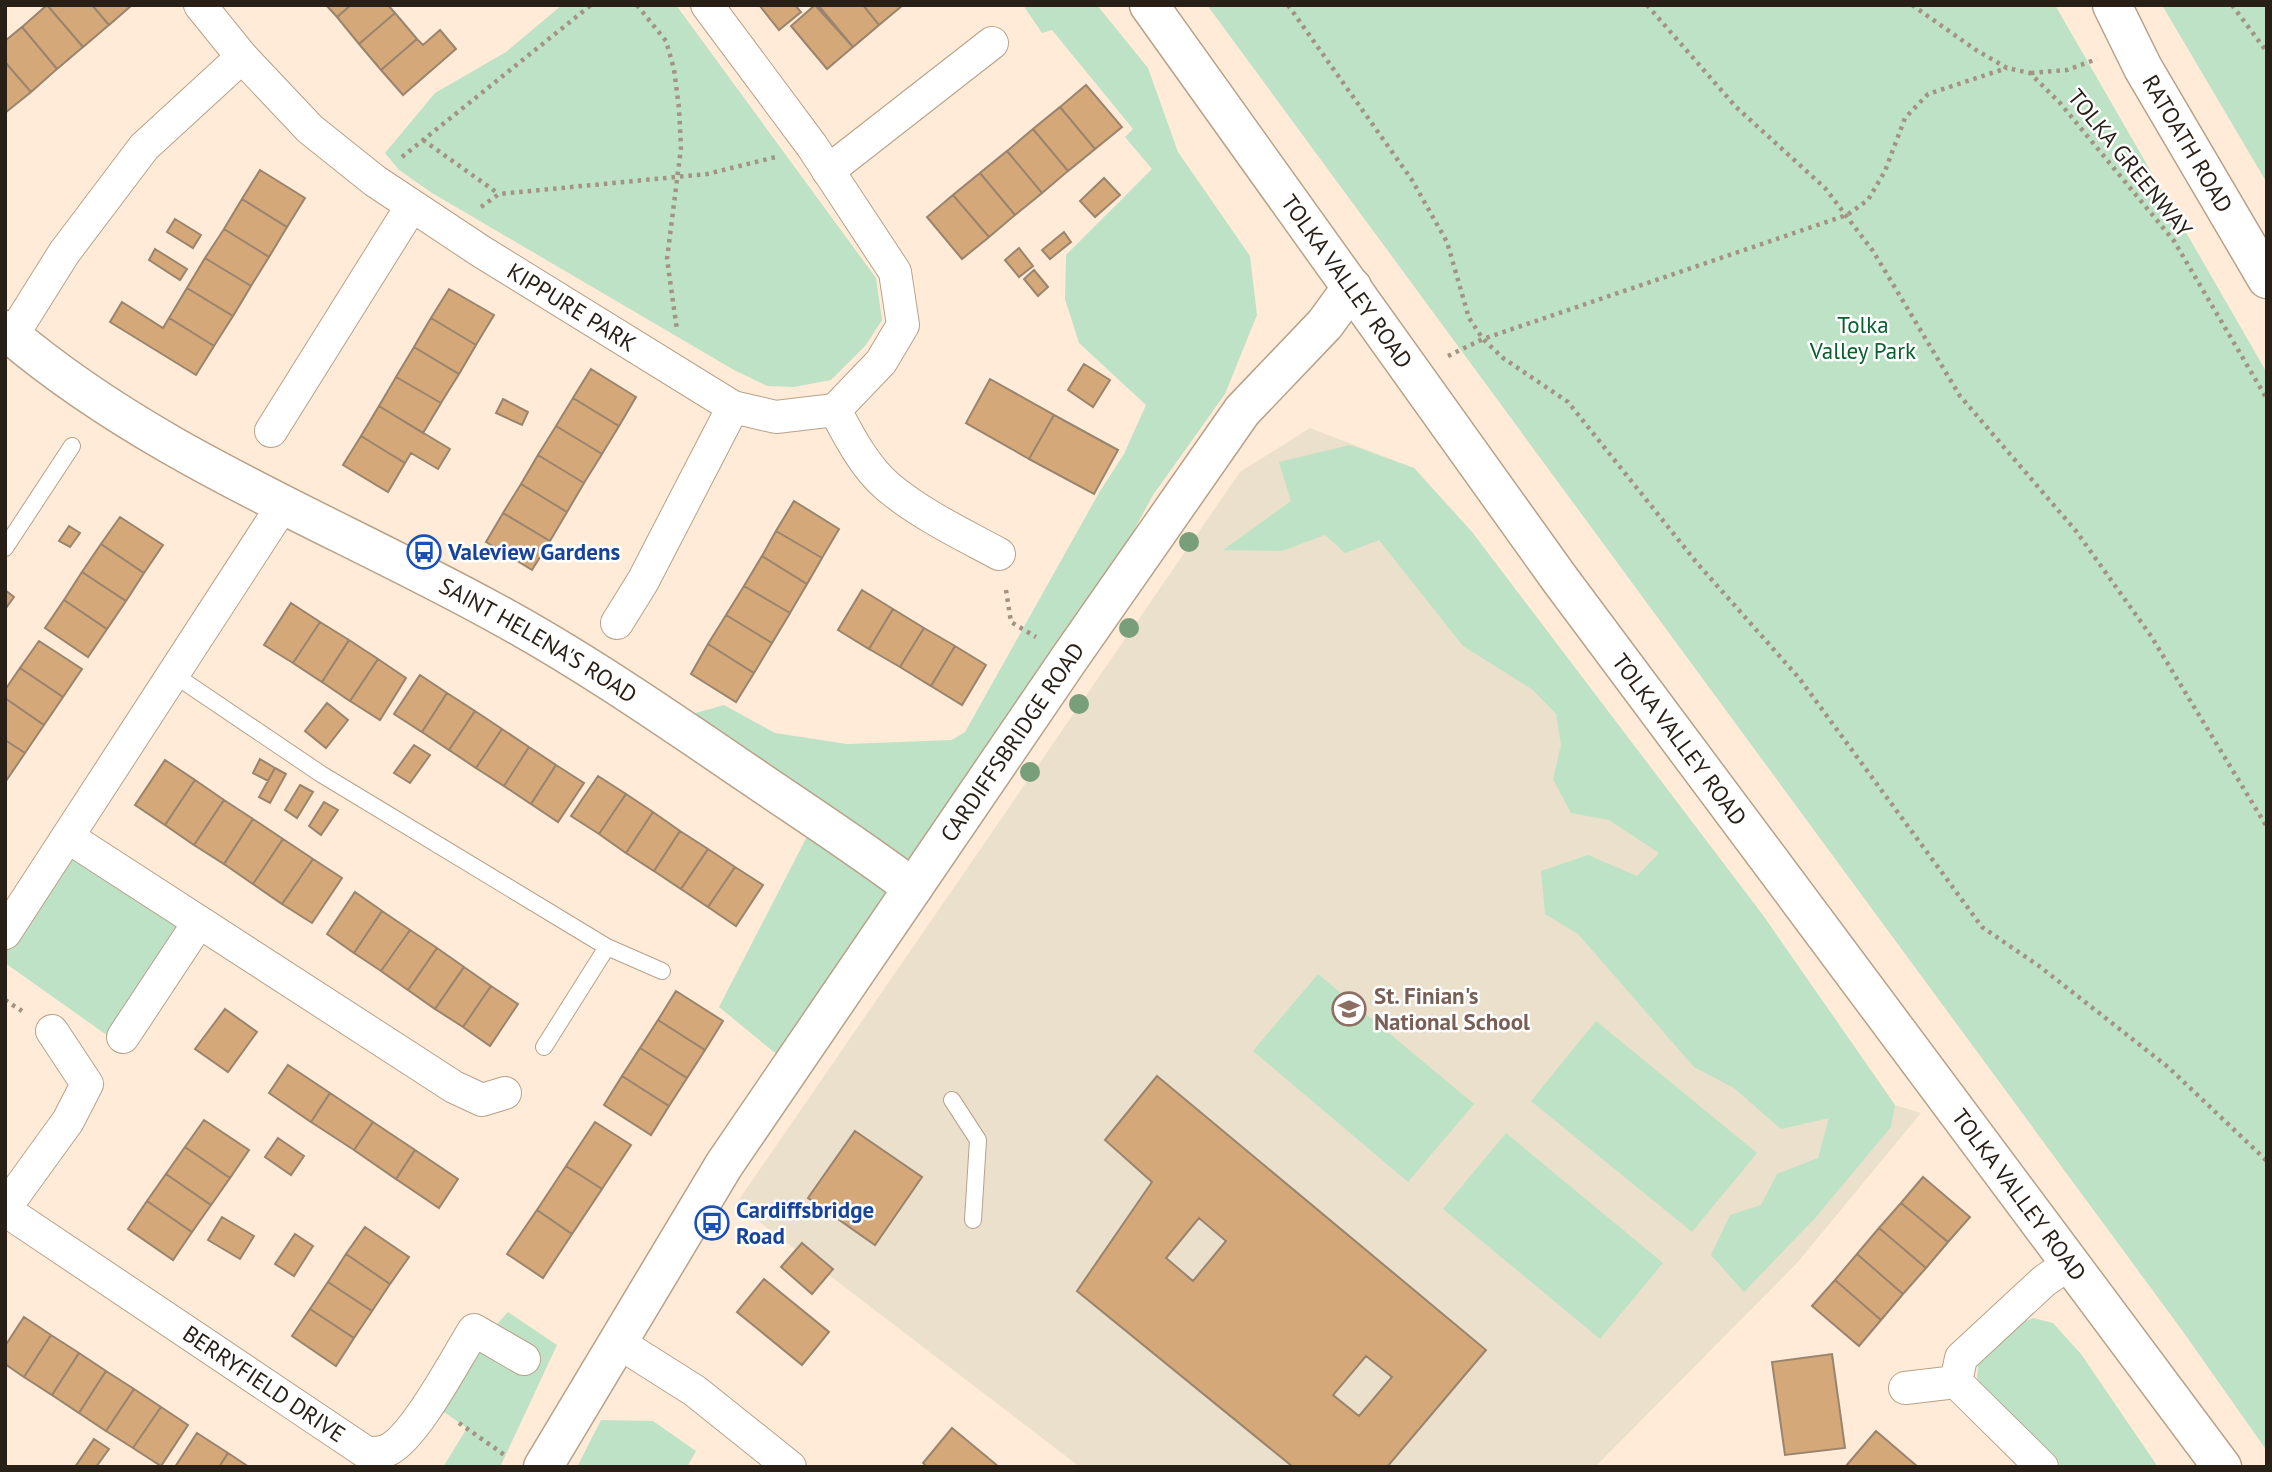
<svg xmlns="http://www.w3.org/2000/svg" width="2272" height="1472" font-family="'PT Sans',sans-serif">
<rect width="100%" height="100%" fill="#ffebd7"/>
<path fill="#eae0cb" d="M1310,428L1414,468L1472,532L1762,914L1895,1105L1921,1113L1797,1263L1595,1467H1080L736,1204L1240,472Z"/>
<path fill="#bee2c5" d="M562,5H676L876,278L882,320L866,345L831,380L794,387L767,386L734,370L432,193L399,170L385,153L435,93L506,52Z
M1023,5H1097L1148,68L1178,152L1250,256L1257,315L1225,394L1153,495L1066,656L912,884L674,719L724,705L775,733L847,744L952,740L965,732L1100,491L1124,454L1146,405L1079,343L1065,299L1066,255L1152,169L1125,137L1133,129L1052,30L1042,33Z
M1207,5H2055L2267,373V1451L2184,1333Z
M2162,5H2267V183Z
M1350,445L1414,468L1472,532L1762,914L1895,1105L1891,1127L1816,1217L1744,1292L1711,1255L1730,1215L1761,1205L1777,1174L1818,1158L1829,1118L1781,1129L1734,1088L1694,1067L1578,934L1545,914L1541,871L1588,855L1637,876L1659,853L1609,820L1571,813L1553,779L1561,745L1556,714L1533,690L1463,646L1379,540L1345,553L1325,535L1282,551L1223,550L1291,501L1279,462Z
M815,821L911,888L791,1066L719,1007Z
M71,840L198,923L118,1043L5,963V935Z
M1318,974L1474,1104L1408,1182L1253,1051Z
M1596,1021L1757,1153L1692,1232L1531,1101Z
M1506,1133L1663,1263L1600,1339L1443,1209Z
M508,1312L557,1345L500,1467H443L467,1428L428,1401Z
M2033,1318L2053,1323L2081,1354L2158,1467H2062L1993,1405L1977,1378L1979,1354L2012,1327Z
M601,1420L653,1421L696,1451L687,1467H577Z"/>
<path fill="#d5a87a" stroke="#9a846d" stroke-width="2" fill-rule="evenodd" d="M47,5L83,47L57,69L22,27Z
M47,5H92L109,25L83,47Z
M92,5H132L109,25Z
M326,5H351L337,17Z
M351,5H388L395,13L359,44L337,17Z
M795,5L801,12L779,30L760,6Z
M815,5L853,47L827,69L791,26Z
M818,5H863L879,25L853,47Z
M863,5H903L879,25Z
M395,13L417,39L381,70L359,44Z
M22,27L57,69L31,92L5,62V41Z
M440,30L456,49L403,95L381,70L417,39L423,45Z
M5,62L31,92L5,113Z
M1086,85L1122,127L1095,149L1060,107Z
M1060,107L1095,149L1068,171L1033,129Z
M1033,129L1068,171L1042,193L1007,151Z
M1007,151L1042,193L1015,215L980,173Z
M260,170L305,198L287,227L242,199Z
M980,173L1015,215L989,237L953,195Z
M1104,178L1120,195L1095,217L1080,201Z
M953,195L989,237L962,259L927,217Z
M242,199L287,227L269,257L224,229Z
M175,219L201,235L193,248L167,232Z
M224,229L269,257L251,286L205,258Z
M1064,232L1071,242L1050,259L1042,250Z
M1019,248L1033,266L1019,277L1005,260Z
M155,249L187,269L180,280L149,260Z
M205,258L251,286L233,316L187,288Z
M1034,270L1048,287L1038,296L1024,279Z
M187,288L233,316L214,346L169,318Z
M449,289L494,315L476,345L431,318Z
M122,302L163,328L169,318L214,346L196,375L110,322Z
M431,318L476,345L459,374L414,347Z
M414,347L459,374L441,403L396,377Z
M1084,364L1110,380L1093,407L1068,390Z
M591,369L636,397L619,426L573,398Z
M396,377L441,403L423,433L379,406Z
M990,379L1054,415L1029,459L966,423Z
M573,398L619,426L602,454L556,426Z
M503,399L528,412L522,425L496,413Z
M379,406L450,449L438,469L411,453L405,463L361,436Z
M1054,415L1118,450L1094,494L1029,459Z
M556,426L602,454L584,483L538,455Z
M361,436L405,463L388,492L343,465Z
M538,455L584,483L567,512L521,484Z
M521,484L567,512L550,541L503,513Z
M794,501L839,529L822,558L776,531Z
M503,513L550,541L532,570L486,542Z
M120,517L163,545L144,573L101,544Z
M69,526L80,533L70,547L59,541Z
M776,531L822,558L807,584L762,556Z
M101,544L144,573L126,601L82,572Z
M762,556L807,584L790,613L744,586Z
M82,572L126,601L107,629L64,600Z
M744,586L790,613L772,643L726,615Z
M5,590L14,597L6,608H5Z
M862,590L893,609L869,649L838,630Z
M64,600L107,629L88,657L45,628Z
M291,603L320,622L293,663L264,645Z
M893,609L924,628L900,667L869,649Z
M726,615L772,643L754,673L708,644Z
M320,622L349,640L322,682L293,663Z
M924,628L955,646L931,686L900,667Z
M349,640L378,659L350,701L322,682Z
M39,641L82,669L63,697L20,668Z
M708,644L754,673L736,702L691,674Z
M955,646L986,665L962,705L931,686Z
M378,659L406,678L380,720L350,701Z
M20,668L63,697L44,725L5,698V690Z
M420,675L447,693L422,732L394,714Z
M447,693L475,711L449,750L422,732Z
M5,698L44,725L25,753L5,740Z
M327,703L348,720L326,748L305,731Z
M475,711L502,729L476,768L449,750Z
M502,729L529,747L504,786L476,768Z
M5,740L25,753L6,781L5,780Z
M414,745L430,755L410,783L394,773Z
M529,747L556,765L531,804L504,786Z
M260,759L275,768L268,781L253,773Z
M165,760L195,780L165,825L135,805Z
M556,765L584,783L558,822L531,804Z
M275,768L286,774L270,803L259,797Z
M598,776L626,794L599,834L571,816Z
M195,780L224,800L194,845L165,825Z
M300,785L313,792L297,818L285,810Z
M626,794L653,812L626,853L599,834Z
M224,800L253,819L224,864L194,845Z
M324,802L338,810L321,835L309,826Z
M653,812L680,831L654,871L626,853Z
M253,819L283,839L253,884L224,864Z
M680,831L708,849L681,889L654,871Z
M283,839L313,859L282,904L253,884Z
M708,849L735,867L708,907L681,889Z
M313,859L342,878L312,923L282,904Z
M735,867L763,885L736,926L708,907Z
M355,892L382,911L354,953L327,934Z
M382,911L410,930L381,971L354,953Z
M410,930L437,948L408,990L381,971Z
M437,948L464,967L435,1009L408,990Z
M464,967L491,986L463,1027L435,1009Z
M491,986L518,1004L490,1046L463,1027Z
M676,991L723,1021L705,1050L658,1020Z
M225,1009L257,1032L228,1072L195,1049Z
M658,1020L705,1050L687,1078L640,1048Z
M640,1048L687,1078L669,1106L622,1076Z
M288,1065L330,1093L311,1122L269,1093Z
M622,1076L669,1106L651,1135L604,1105Z
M1157,1076L1486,1350L1387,1467H1293L1077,1291L1152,1182L1105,1140ZM1199,1218L1226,1241L1193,1281L1166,1258ZM1366,1356L1392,1377L1359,1416L1333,1395Z
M330,1093L373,1122L354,1150L311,1122Z
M204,1120L249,1150L230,1178L185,1147Z
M373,1122L415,1150L396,1179L354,1150Z
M595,1122L631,1145L602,1189L566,1166Z
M855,1131L922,1177L875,1245L808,1198Z
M278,1138L304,1156L291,1175L265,1157Z
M185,1147L230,1178L211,1205L166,1174Z
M415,1150L458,1179L439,1208L396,1179Z
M566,1166L602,1189L572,1234L537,1210Z
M166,1174L211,1205L192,1232L147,1201Z
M1923,1177L1970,1217L1948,1242L1901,1203Z
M147,1201L192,1232L173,1260L128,1229Z
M1901,1203L1948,1242L1926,1268L1879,1228Z
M537,1210L572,1234L543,1278L507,1254Z
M222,1217L254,1236L240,1259L208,1240Z
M365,1227L409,1257L390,1284L346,1254Z
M1879,1228L1926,1268L1903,1294L1857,1254Z
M295,1234L313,1246L294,1276L275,1264Z
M802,1243L833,1269L812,1294L781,1267Z
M346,1254L390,1284L372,1311L328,1282Z
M1857,1254L1903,1294L1881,1320L1835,1280Z
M764,1279L829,1332L802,1365L737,1312Z
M1835,1280L1881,1320L1859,1346L1812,1306Z
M328,1282L372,1311L354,1338L310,1309Z
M310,1309L354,1338L336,1366L292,1336Z
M24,1317L51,1335L24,1377L5,1364V1346Z
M51,1335L79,1353L52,1395L24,1377Z
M79,1353L106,1371L79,1413L52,1395Z
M1832,1354L1845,1448L1785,1455L1772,1362Z
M106,1371L134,1389L106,1431L79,1413Z
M134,1389L161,1407L133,1448L106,1431Z
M161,1407L188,1425L161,1466L133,1448Z
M952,1428L999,1467H927L923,1463Z
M1876,1431L1918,1467H1845Z
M197,1433L228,1453L219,1467H175Z
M94,1439L109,1449L96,1467H75Z
M228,1453L249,1467H219Z"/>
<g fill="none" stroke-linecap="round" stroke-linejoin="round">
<defs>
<path id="lane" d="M5,548L72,446
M173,674L321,774L607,947L662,971
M544,1047L607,947
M952,1100L978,1140L973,1220"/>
<g id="street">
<path id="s1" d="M200,5L242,57L310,129L375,181L482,252L733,407L776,417L835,410L881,362L903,325L895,272L812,146L707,5"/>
<path d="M828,171L992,43"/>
<path d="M12,336L64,253L144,147L242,57"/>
<path d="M835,410C849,436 864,466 887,486C920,514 962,534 999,554"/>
<path d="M271,431L411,207"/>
<path d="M617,623L643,581L733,407"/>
<path d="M68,837L454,1087L482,1100L505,1093"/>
<path d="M5,933L283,505"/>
<path d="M123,1037L199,922"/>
<path d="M5,1208L68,1121L87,1084L52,1031"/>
<path id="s2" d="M5,1210L367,1453C374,1453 382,1453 388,1450C416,1436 456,1358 474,1330L524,1359"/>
<path d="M616,1341L695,1391L790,1467"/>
<path d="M1905,1388L1956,1382"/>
<path d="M2042,1467L1956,1382L1961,1358L2044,1281L2070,1263"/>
</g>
<g id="secondary">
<path id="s3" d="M1149,5L1559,578L2222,1467"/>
<path id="s4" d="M2112,5L2143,68L2267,279"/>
<path id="s5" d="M5,330C148,453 328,521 492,611C581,659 666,718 750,775C804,812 860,848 913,888"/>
<path id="s6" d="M543,1467L724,1165L1069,659L1242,411L1325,324L1352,287"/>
</g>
</defs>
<use href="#lane" stroke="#b8a189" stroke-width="18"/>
<use href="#street" stroke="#b8a189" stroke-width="34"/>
<use href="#secondary" stroke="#b8a189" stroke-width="41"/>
<path stroke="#a29383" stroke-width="4.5" stroke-dasharray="3.5 5" stroke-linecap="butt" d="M637,5L666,41L674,69L679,108L681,148L667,259L677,330
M1288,5L1412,180L1447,242L1469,318L1483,339L1503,358L1568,402L1697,563L1799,678L1982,927L2039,966L2168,1067L2267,1161
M1647,5L1736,107L1825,188L1873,251L1960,396L2076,531L2151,636L2267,827
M1912,5L1976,50L2007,68L2030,73L2060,103L2174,241L2267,399
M2232,5L2267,52
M2031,73L2067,70L2097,59
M423,140L499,194
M402,157L591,5
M481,207L499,194L707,174L776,157
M1448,356L1483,339L1847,215L1868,200L1885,171L1905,118L1928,94L2007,68
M1006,590L1011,622L1036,637
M5,1000L22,1011
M459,1423L506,1456"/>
<use href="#lane" stroke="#fff" stroke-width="16"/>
<use href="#street" stroke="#fff" stroke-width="32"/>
<use href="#secondary" stroke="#fff" stroke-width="38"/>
</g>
<g fill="#789f7a">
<circle cx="1189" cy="542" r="10"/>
<circle cx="1129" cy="628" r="10"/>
<circle cx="1079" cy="704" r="10"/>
<circle cx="1030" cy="772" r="10"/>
</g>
<defs>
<symbol id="bus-ring" viewBox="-11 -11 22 22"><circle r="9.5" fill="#fff" stroke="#1a4fb4" stroke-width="1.5"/><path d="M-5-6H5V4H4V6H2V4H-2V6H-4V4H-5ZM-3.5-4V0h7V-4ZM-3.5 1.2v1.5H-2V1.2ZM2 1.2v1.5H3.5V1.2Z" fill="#1a4fb4"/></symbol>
<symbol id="school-ring" viewBox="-11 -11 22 22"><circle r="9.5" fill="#fff" stroke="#8d6e63" stroke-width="1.5"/><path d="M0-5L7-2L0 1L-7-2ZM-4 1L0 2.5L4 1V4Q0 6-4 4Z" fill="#8d6e63"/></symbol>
</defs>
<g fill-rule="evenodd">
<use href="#bus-ring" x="405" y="533" width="38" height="38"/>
<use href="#school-ring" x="1330" y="990" width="38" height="38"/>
<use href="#bus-ring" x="693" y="1204" width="38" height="38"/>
</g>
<g text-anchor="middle" stroke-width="5" stroke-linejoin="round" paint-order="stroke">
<g font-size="23" fill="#281f16" stroke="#fff">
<text dy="8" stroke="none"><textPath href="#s4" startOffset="158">RATOATH ROAD</textPath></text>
<text transform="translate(2130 163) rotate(51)" y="8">TOLKA GREENWAY</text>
<text dy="8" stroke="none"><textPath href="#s3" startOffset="340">TOLKA VALLEY ROAD</textPath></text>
<text dy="8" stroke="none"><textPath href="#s1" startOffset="483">KIPPURE PARK</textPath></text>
<text dy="8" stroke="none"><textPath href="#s5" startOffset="618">SAINT HELENA'S ROAD</textPath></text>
<text dy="8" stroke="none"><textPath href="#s3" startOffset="906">TOLKA VALLEY ROAD</textPath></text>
<text dy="8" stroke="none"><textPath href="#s6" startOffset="864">CARDIFFSBRIDGE ROAD</textPath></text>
<text dy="8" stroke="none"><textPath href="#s3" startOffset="1474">TOLKA VALLEY ROAD</textPath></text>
<text dy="8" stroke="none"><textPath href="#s2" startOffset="312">BERRYFIELD DRIVE</textPath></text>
</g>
<g font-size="23" fill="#09602e" stroke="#fff">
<text x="1863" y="333">Tolka<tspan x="1863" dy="26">Valley Park</tspan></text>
</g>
<g font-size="23" font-weight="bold" fill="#164399" stroke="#fff" text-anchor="start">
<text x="448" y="560">Valeview Gardens</text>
<text x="736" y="1218">Cardiffsbridge<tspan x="736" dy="26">Road</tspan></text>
</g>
<g font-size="23" font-weight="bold" fill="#785e54" stroke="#fff" text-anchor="start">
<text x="1374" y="1004">St. Finian's<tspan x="1374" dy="26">National School</tspan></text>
</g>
</g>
<rect width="2272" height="1472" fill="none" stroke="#281f16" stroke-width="14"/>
</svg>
